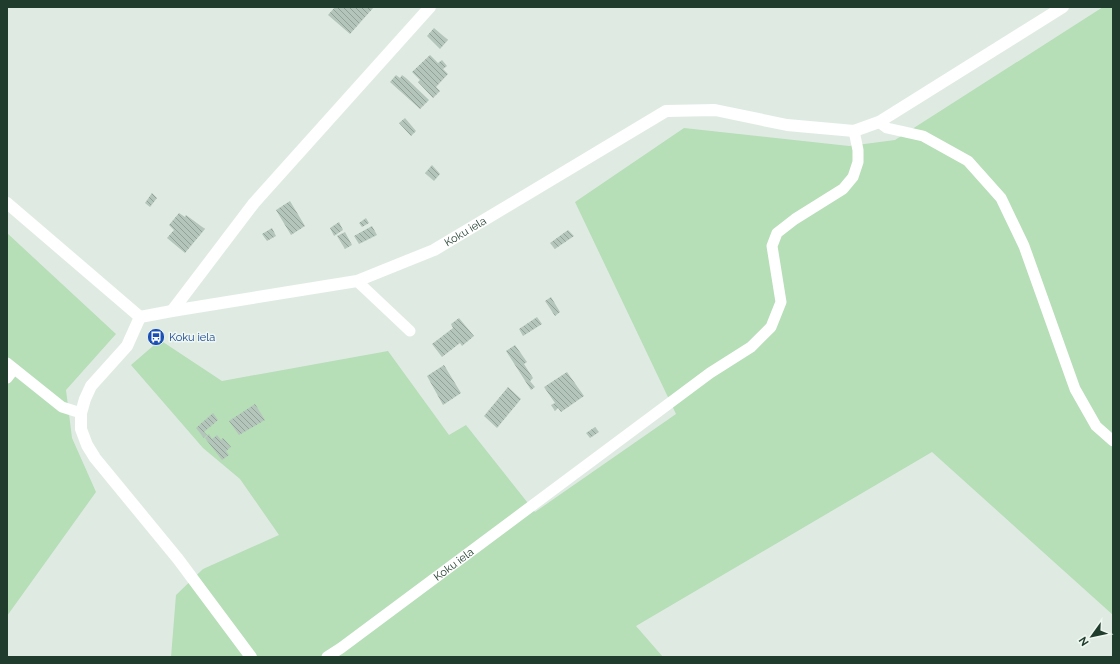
<svg xmlns="http://www.w3.org/2000/svg" width="1120" height="664" font-family="Raleway,sans-serif">
<defs>
<pattern id="building-back-hatch" width="6" height="6" patternUnits="userSpaceOnUse"><rect width="6" height="6" fill="#b4c6bb"/><path d="M-1 5l2 2M0 0l6 6M5-1l2 2" fill="none" stroke="#92a298"/></pattern>
</defs>
<rect width="100%" height="100%" fill="#dfebe2"/>
<path fill="#b6deb7" d="M1103,7H1113V615L932,452L636,626L663,657H171L176,595L203,569L279,535L240,479L203,448L131,365L160,340L222,381L388,351L449,435L466,425L535,512L676,414L575,202L684,128L849,146L895,140Z
M7,233L116,334L66,390L72,438L96,492L7,616Z"/>
<path fill="url(#building-back-hatch)" d="M335,7H374L350,34L328,15Z
M434,28L448,40L440,49L427,36Z
M430,55L438,63L442,60L447,66L443,69L448,74L436,87L440,91L433,98L418,82L420,80L412,72Z
M396,75L400,78L402,75L406,78L429,100L420,109L390,82Z
M405,118L416,131L411,136L399,123Z
M432,165L440,174L434,181L425,173Z
M152,193L157,198L150,207L145,203Z
M290,201L305,226L291,235L276,210Z
M179,213L185,217L186,215L205,229L185,253L167,238L174,230L169,225Z
M366,218L369,223L362,227L359,223Z
M339,222L343,230L334,236L330,228Z
M372,226L377,235L359,244L354,236Z
M272,228L276,236L267,241L262,234Z
M568,230L574,236L555,249L550,243Z
M345,232L352,245L345,249L337,236Z
M551,297L560,312L555,316L545,301Z
M537,317L542,324L523,336L519,329Z
M459,318L474,336L462,346L460,343L442,357L432,344L453,328L451,324Z
M515,345L527,362L524,364L533,378L530,381L535,387L531,390L506,351Z
M444,365L461,393L443,405L427,376Z
M567,372L584,396L561,412L558,408L555,411L551,405L555,403L544,387Z
M508,387L521,399L497,428L484,416Z
M255,404L265,420L239,435L229,421Z
M213,413L218,420L204,432L207,435L204,438L196,428Z
M595,427L599,432L590,438L586,433Z
M209,434L212,439L217,435L221,440L223,438L231,447L226,451L229,455L222,460L205,438Z"/>
<g fill="none" stroke-linecap="round" stroke-linejoin="round">
<g stroke="#fff" stroke-width="11">
<path d="M879,122L887,128L923,136L968,161L1001,198L1024,246L1075,389L1096,426L1113,441"/>
<path d="M357,281L410,331"/>
<path d="M7,363L62,407L81,413"/>
<path d="M7,378L14,369"/>
<path id="s1" d="M327,657L341,648L710,373L751,347L771,327L781,302L772,246L777,233L795,219L843,189L853,177L858,162V150L854,131"/>
</g>
<g stroke="#fff" stroke-width="12">
<path d="M172,311L254,203L430,7"/>
<path id="s2" d="M251,657L178,559L95,458L87,445L81,429V413L85,399L91,386L127,346L140,317L172,311L357,281L434,250L666,111L715,110L787,125L854,131L879,122L1063,7"/>
</g>
<path stroke="#fff" stroke-width="12" d="M7,203L140,317"/>
</g>
<defs>
<symbol id="bus-disc" viewBox="-11 -11 22 22"><circle r="9.5" fill="#1a4fb4" stroke="#eff7f1"/><path d="M-5-6H5V4H4V6H2V4H-2V6H-4V4H-5ZM-3.5-4V0h7V-4ZM-3.5 1.2v1.5H-2V1.2ZM2 1.2v1.5H3.5V1.2Z" fill="#fff"/></symbol>
</defs>
<g fill-rule="evenodd">
<use href="#bus-disc" x="146" y="327" width="20" height="20"/>
</g>
<g text-anchor="middle" stroke-width="3" stroke-linejoin="round" paint-order="stroke">
<g font-size="11" fill="#1f3c2d" stroke="#eff7f1">
<text dy="4" stroke="none"><textPath href="#s2" startOffset="755">Koku iela</textPath></text>
<text dy="4" stroke="none"><textPath href="#s1" startOffset="157">Koku iela</textPath></text>
</g>
<g font-size="11" fill="#164399" stroke="#eff7f1" text-anchor="start">
<text x="169" y="341">Koku iela</text>
</g>
</g>
<rect width="1120" height="664" fill="none" stroke="#1f3c2d" stroke-width="16"/>
<g transform="translate(1092 636) rotate(237)" stroke="#eff7f1" stroke-width="3" paint-order="stroke">
<path d="M0-3L7 15L0 10L-7 15Z" fill="#1f3c2d"/>
<text y="-6" font-size="11" font-weight="bold" text-anchor="middle" fill="#1f3c2d">N</text>
</g>
</svg>
